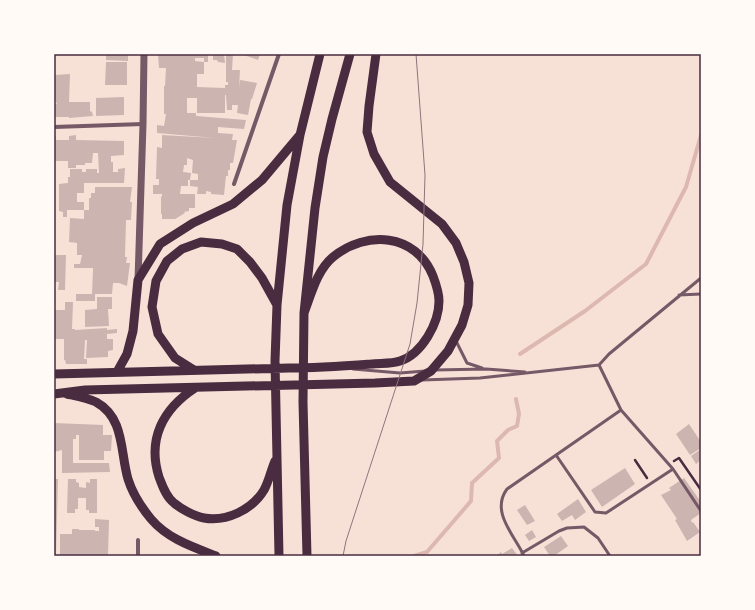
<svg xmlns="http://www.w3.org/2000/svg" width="755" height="610" font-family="Poppins,sans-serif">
<rect width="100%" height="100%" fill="#f7e1d7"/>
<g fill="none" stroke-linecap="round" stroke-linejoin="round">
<path stroke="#dcb8b0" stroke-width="4" d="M520,354L585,311L646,264L686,187L701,135
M414,556L427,552L471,501L472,483L499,458L497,441L508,430L517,426L519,414L516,399"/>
</g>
<path fill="#ccb4b1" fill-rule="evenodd" d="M106,54H128V61L106,60Z
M158,54H208V62H204V58H195V61L204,62V74H197V87L225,88V85H228V82H226V54H233L232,70H240L239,88L240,80L257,83L252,99H251L248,115L237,113L238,105H232V110H227L226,95H225V113H197V98H187V113H196V116L246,120L244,129L218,127V133L233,134L232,140H237L233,163H230V170H228V176H226L224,195L211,194V192L206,191V194H197L198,187L190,186V180H188V186H181L180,194H195V208H189V211L184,212L185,213L175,219H162V214H161V196L162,197V194H153V185H159V179H156L157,147L162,148V135L215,138L157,133V125L164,126L166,114H164V86H165L166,68H159ZM187,158L193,160L192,173L198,174V180H190L191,173L183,172L184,165H187Z
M213,54H224L225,63L218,62L217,60H213Z
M241,54H260L258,60Z
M106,62H127V85H105Z
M70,74L69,102H90V111L92,112L93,116L69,118V117H54V104H57L55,100L54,75Z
M124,97V115L96,116V98Z
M76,135V140L124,141V155L111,156V162H113V172H118V169L125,168L124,183H84V193H77V202H84V210H89V198H91V193H95V187H132L130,202H132L131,220H126L125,257H127L126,263H130L127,286L119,283H113L112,294H95V301H76V294H92L93,268H74V264H80L82,255H77V243L69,242L70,218L84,219V210H67V217H63V212L59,211V184L68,183V177H70V169H82V172H86V169H97V173H99L98,153H93L92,163H85V165H76V168H68V161H54V136H56V140H69V136Z
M54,255H66L65,290H58L59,282H54Z
M97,297H112V309H108L109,326L85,327V310L97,309Z
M65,302H73L72,329H75V330L107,328V330L117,329V333L107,334V339H113V350L108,351V357L86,358L87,340H85L84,359H87V364H66L65,360H64V339H54V310H65Z
M54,423L103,425V435H112L111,451H104V460H79V435H76V439H73V463H109L110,472L62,473V450L54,452Z
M689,424L701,442V448L690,455L676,434Z
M701,449V460L696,464L691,456Z
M625,468L635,484L602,507L591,490Z
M684,478L701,502V513L691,520L692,523L693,522L700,532L687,541L675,520L677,519L661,495L671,490L669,488Z
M54,479H58L56,556H54Z
M68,479H76V482L79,483V487L86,488V482L90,483V479H97V513H89V510H86V498H78V509H75V513H67Z
M578,499L586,512L575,520L572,515L562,521L557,514Z
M525,505L535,521L527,525L517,510Z
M95,519L109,520L108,556H60V534H72V529H79V530H95V531H99V527H95Z
M532,530L536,537L529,541L525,535Z
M561,536L568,546L554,556H550L544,547Z
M512,548L518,556H496L501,552L502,554Z"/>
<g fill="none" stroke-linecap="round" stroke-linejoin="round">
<path stroke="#4a2c40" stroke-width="2.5" d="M635,460L647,478
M674,461L679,458L701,490"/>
<path stroke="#755966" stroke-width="3" d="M679,295L701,294
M456,341L467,363L482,368
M599,365L621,410L673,469L701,511
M353,369L400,373L425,371
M435,370L486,369L525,372
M422,380L480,378L599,365L609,354L701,278
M556,455L595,512L606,513L673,469
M522,553L559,531L567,528L584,527L598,538L610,556
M524,556C515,536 490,512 507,489L621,410"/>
<path stroke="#755966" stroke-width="4" d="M54,127L143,124
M234,184L279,54
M138,556V540"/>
<path stroke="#755966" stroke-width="7" d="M138,280L143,124L144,54"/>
<path stroke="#4a2c40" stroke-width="9" d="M194,370L175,358L158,334L152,307L156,281L167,261L182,249L201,242L222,244L237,249L250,262L262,278L277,305
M117,372L127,354L133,331L138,280L160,244L193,223L233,204L262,180L299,136
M54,374C132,372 211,370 289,368C317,368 344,366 371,364C380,363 392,364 400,361C422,354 439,323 439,301C439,292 436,284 433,276C416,233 366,230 333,257C317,270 311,295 304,313
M195,388C163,409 147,439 159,477C162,485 166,497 174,503C181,509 194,516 204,518C226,522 252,510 264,490C269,481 271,470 275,461
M54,394L85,390L375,383L414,381L431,371L448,351L462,325L468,305L469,283L464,262L456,243L442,224L390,182L374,154L367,132L369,106L376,54
M67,394C76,396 87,398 96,402C125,418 120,452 128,479C132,492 142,508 151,519C168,539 193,547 216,556
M279,556L275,361L277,305L287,205L300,135L320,54
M307,556L303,402L304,313L315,208L323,157L332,119L350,54"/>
<path stroke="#8f747c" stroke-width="1" d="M343,556L346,541L410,344L417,303L423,244L425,175L416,54"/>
</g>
<rect width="755" height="610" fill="none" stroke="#fffaf5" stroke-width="110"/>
<rect x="55" y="55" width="645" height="500" fill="none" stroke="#4a2c40" stroke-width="1.5"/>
</svg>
